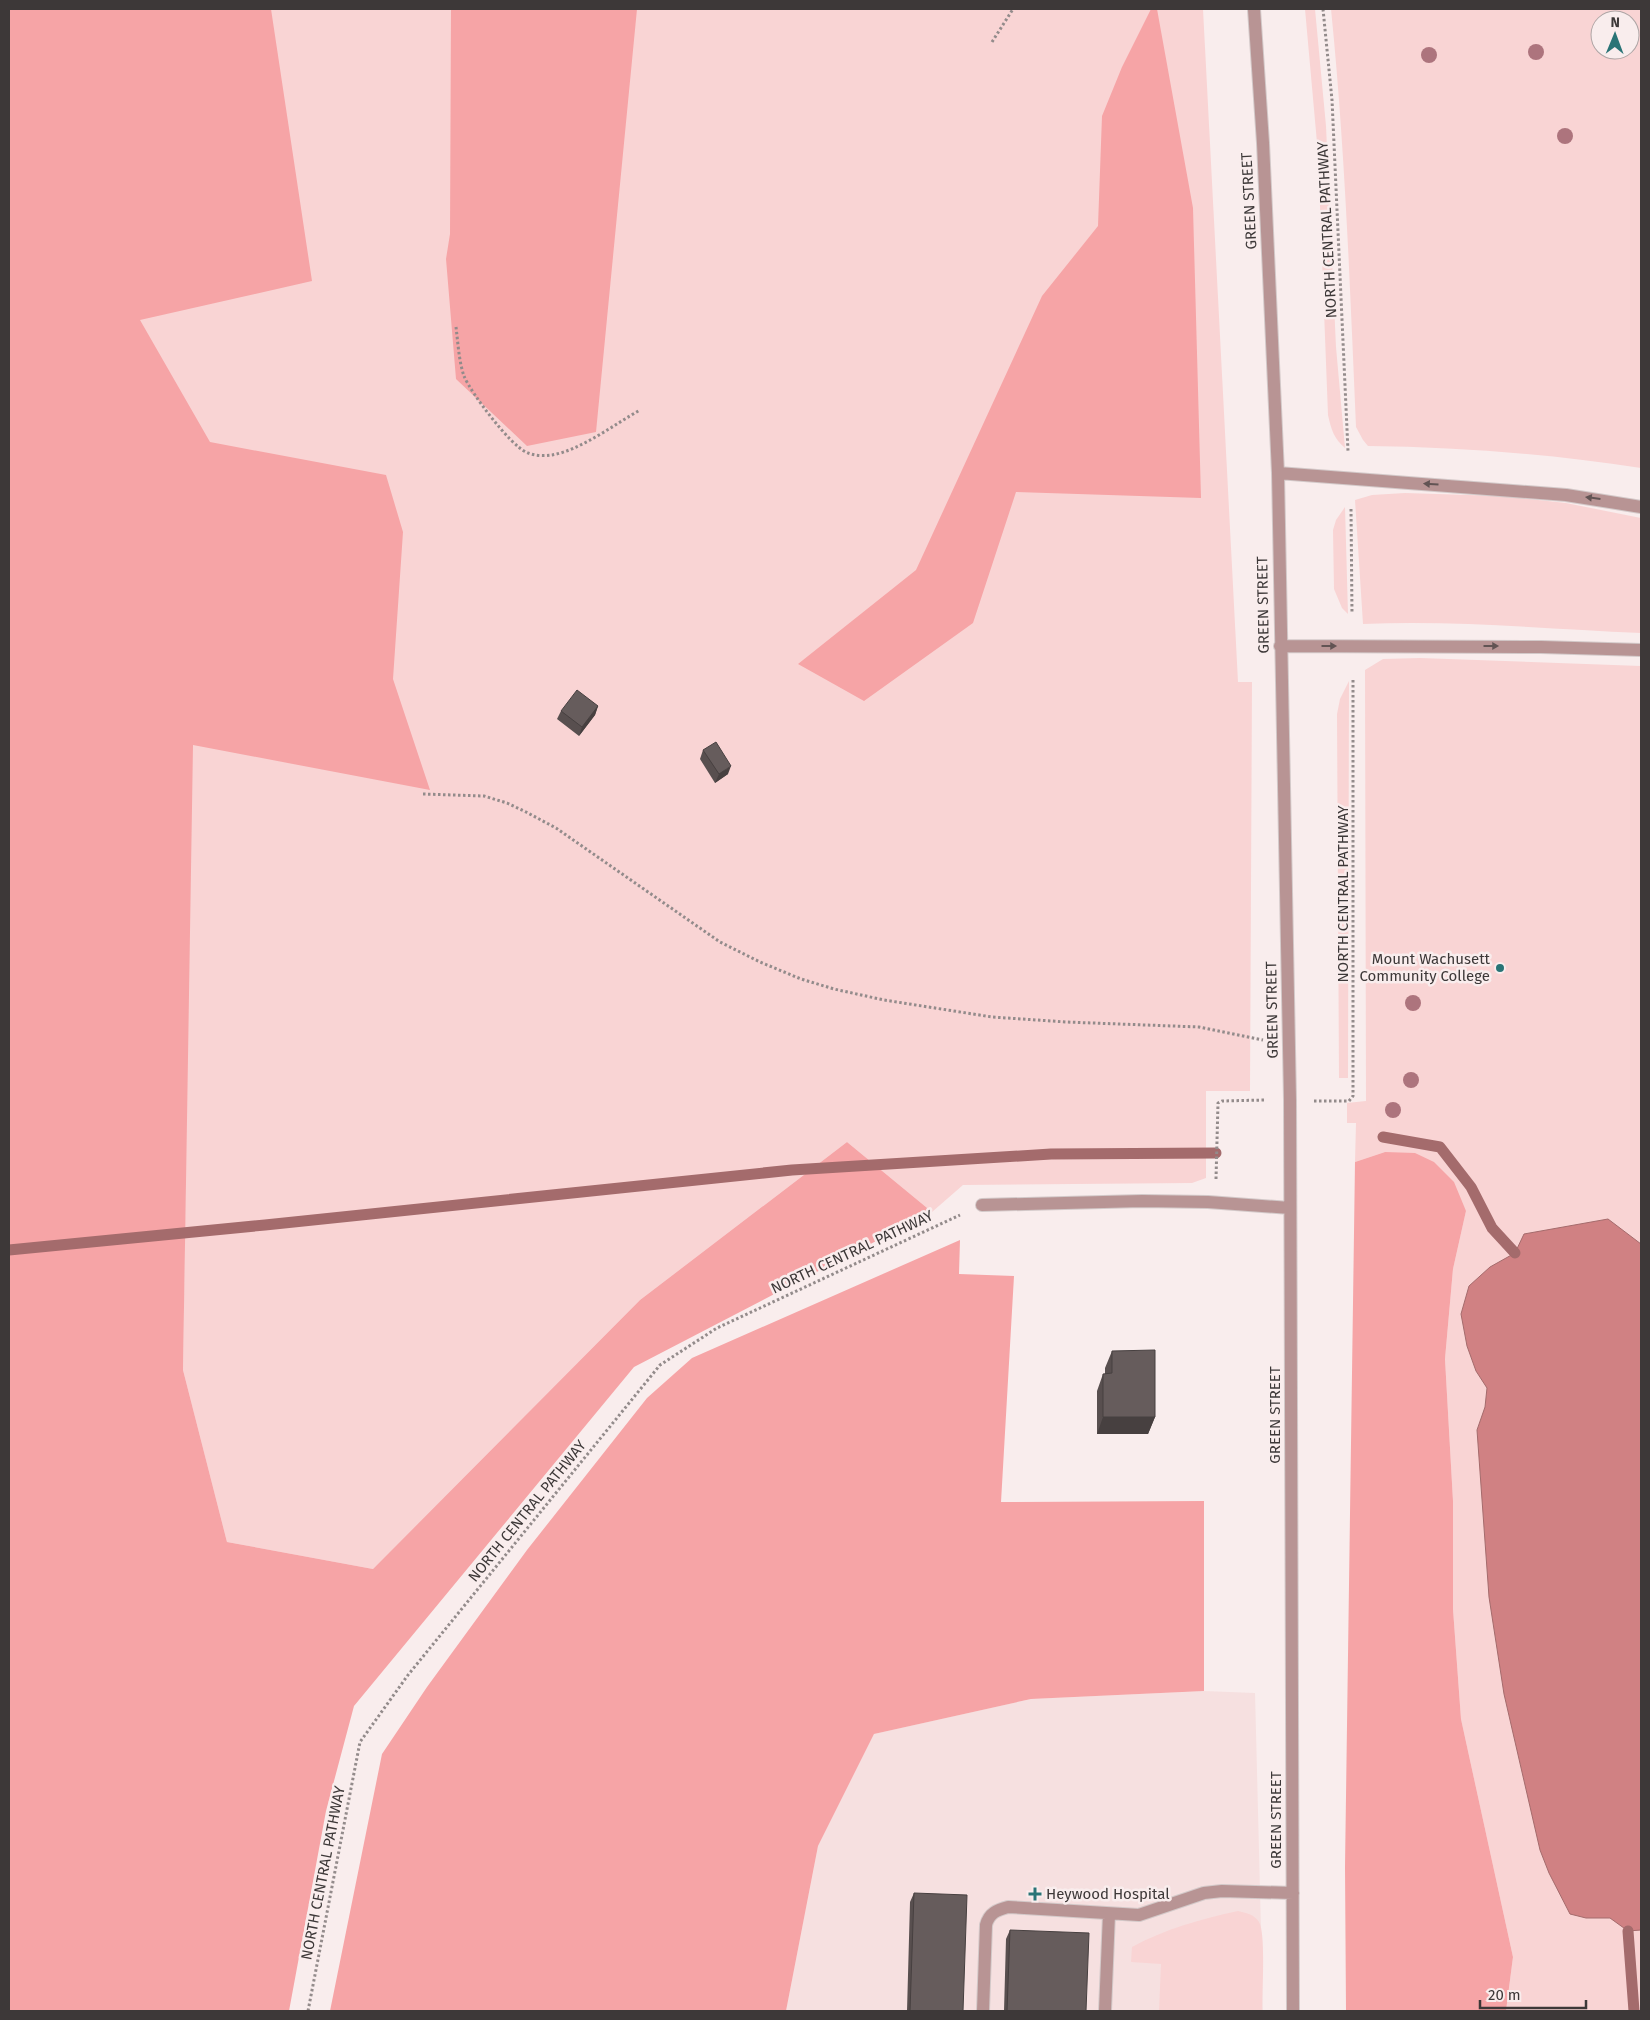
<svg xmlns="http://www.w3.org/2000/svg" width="1650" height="2020" font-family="'Fira Sans',sans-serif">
<rect width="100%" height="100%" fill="#f9eded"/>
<path fill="#f6e0e0" d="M1204,1691L1255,1693L1263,2011H786L818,1846L874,1734L1031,1699Z"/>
<path fill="#f9d4d4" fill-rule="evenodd" d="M9,9H1203L1238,682H1252L1250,1091H1206V1178L1192,1183L963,1185L932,1212L847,1142L640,1300L373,1569L227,1542L183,1370L186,1149Z
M1305,9H1315L1326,126L1336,347L1345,448C1334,439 1331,429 1328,415L1318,154Z
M1331,9H1641V468C1551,454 1460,447 1368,446L1363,440L1356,427C1350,287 1345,148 1331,9ZM1600,20H1630V50H1600Z
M1405,493L1500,496L1566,503L1641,518V633C1549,629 1455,620 1363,624L1355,500L1372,495Z
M1345,507L1348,614L1342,608L1334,589L1333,530L1336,520Z
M1420,658L1641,666V2011H1506L1513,1957L1461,1719L1453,1609V1501L1445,1359L1453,1269L1466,1211L1385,1152L1355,1162L1356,1123H1347V1103L1366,1101L1365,670L1383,659Z
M1349,681L1348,1078H1339L1337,714L1340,699Z
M1238,1911C1246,1913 1254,1914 1259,1922C1266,1933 1262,1995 1262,2011H1159L1161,1964L1131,1962L1132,1947C1165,1929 1201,1919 1238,1911Z"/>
<path fill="#f6a4a6" d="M9,9H271L312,281L140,320L210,442L386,475L403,532L393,679L430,790L193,745L183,1370L227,1542L373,1569L640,1300L847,1142L932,1212L634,1367L354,1706L326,1811L289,2011H9Z
M451,9H637L596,432L527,446L456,379L446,259L450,234Z
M1151,9H1157L1193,208L1201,498L1016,492L973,623L864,701L798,664L916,570L1042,296L1098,226L1102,116L1122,67Z
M1385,1152L1415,1153L1434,1162L1454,1182L1466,1211L1453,1269L1445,1359L1453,1501V1609L1461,1719L1513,1957L1506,2011H1346L1345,1867L1355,1162Z
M960,1240L959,1274L1014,1276L1001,1502L1204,1501V1691L1031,1699L874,1734L818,1846L786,2011H330L382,1754L427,1687L527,1550L647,1398L692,1358Z"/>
<path fill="#d08183" stroke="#a46b6c" d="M1608,1219L1641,1244V1930L1628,1931L1610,1918H1586L1570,1914L1549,1873L1540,1850L1504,1694L1489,1597L1477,1430L1485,1407L1487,1388L1476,1371L1467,1346L1461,1314L1469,1286L1490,1267L1515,1253L1524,1234Z"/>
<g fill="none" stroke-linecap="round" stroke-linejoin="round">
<path stroke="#a46b6c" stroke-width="11" d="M1383,1137L1440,1147L1471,1187L1492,1228L1515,1253
M9,1250L265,1225L792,1170L1051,1154L1216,1153
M1628,1931L1634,2011"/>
<defs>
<path id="minor" d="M1254,9L1263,143L1278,473L1290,1100L1293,2011
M1278,473L1566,495L1641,507
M1280,646L1541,647L1641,650
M982,1205L1142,1201L1208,1202L1290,1208
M983,2011L986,1925C989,1913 997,1910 1008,1907L1139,1915L1204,1893L1222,1891L1293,1893
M1105,2011L1109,1914"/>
</defs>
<use href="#minor" stroke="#d3c9c9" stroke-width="14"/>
<path stroke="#938b8b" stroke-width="3" stroke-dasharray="2.5 2.5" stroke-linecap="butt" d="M1323,9L1332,100L1348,451
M992,42L1013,9
M456,327C458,343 459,362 464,376C471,393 510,445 526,452C534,456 544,456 552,455C581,450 615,424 640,410
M1351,509L1352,613
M423,794L484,796L507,803L526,812L556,828L720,942L760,962L801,979L834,989L884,1000L992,1017L1066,1022L1199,1027L1263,1040
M1314,1101H1349L1353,1096V679
M1216,1179L1218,1103L1222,1101L1265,1100
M308,2011L360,1742L408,1675L660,1365L717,1328L960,1215"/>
<use href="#minor" stroke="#b89494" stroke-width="12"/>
</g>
<g fill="#ad747d">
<circle cx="1536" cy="52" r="8"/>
<circle cx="1429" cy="55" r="8"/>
<circle cx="1565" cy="136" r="8"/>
<circle cx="1413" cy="1003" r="8"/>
<circle cx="1411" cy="1080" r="8"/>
<circle cx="1393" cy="1110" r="8"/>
</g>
<path fill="#584f4f" d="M598,706L595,715L579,736L557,719L561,711Z
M703,750L728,774L715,783L700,759Z
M1112,1351L1155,1417L1148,1434H1097V1391L1103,1374H1105V1368Z
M914,1893L963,2011H907L910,1902Z
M1010,1930L1086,2011H1004L1006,1939Z"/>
<path fill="#474040" d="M598,706L595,715L579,736L582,727Z
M731,766L728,774L715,783L719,774Z
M1103,1417H1155L1148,1434H1097Z"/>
<path fill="#665c5c" stroke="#474040" d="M577,690L598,706L582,727L561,711Z
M716,742L731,766L719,774L703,750Z
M1155,1350V1417H1103V1374L1112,1373V1351Z
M914,1893L967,1895L963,2011H910Z
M1010,1930L1089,1933L1086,2011H1007Z"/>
<defs><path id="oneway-solid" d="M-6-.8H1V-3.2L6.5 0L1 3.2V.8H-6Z" transform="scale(1.25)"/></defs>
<g fill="#625454">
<use href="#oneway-solid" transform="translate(1431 484) rotate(-176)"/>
<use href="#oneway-solid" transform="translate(1593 498) rotate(-173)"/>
<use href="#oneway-solid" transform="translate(1329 646)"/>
<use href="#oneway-solid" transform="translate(1491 646)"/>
</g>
<g fill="#297476" stroke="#f9eded" stroke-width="2">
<circle cx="1500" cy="968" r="5"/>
<path d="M1032.5 1886.5h5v5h5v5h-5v5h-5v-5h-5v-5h5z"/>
</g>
<g text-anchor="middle" stroke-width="5" stroke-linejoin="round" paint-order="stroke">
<g font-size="15" fill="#3d3838" stroke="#f9eded">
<text transform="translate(1249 201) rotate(-93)" y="5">GREEN STREET</text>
<text transform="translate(1327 230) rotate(-93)" y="5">NORTH CENTRAL PATHWAY</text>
<text transform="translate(1263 605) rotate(-91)" y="5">GREEN STREET</text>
<text transform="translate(1343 894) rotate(-90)" y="5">NORTH CENTRAL PATHWAY</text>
<text transform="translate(1272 1010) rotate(-91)" y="5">GREEN STREET</text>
<text transform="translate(852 1252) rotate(-25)" y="5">NORTH CENTRAL PATHWAY</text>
<text transform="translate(1275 1415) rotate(-90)" y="5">GREEN STREET</text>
<text transform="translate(527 1511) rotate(-51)" y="5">NORTH CENTRAL PATHWAY</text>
<text transform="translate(1276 1820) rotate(-90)" y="5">GREEN STREET</text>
<text transform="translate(323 1873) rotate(-79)" y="5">NORTH CENTRAL PATHWAY</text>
</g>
<g font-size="15" fill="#3d3838" stroke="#f9eded" text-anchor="end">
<text x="1490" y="964">Mount Wachusett<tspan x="1490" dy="17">Community College</tspan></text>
<text x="1046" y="1899" text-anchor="start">Heywood Hospital</text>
</g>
</g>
<rect width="1650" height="2020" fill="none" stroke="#3d3838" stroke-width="20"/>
<g transform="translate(1615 35) rotate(1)"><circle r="24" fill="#f9eded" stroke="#aea5a5"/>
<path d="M0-4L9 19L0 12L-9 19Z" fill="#297476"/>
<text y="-8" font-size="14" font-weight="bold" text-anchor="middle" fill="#3d3838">N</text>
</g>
<path d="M1480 2000v8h106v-8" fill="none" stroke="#3d3838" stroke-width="2.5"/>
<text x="1488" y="2000" font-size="15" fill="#3d3838" stroke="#f9eded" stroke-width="4" paint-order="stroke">20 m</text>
</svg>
